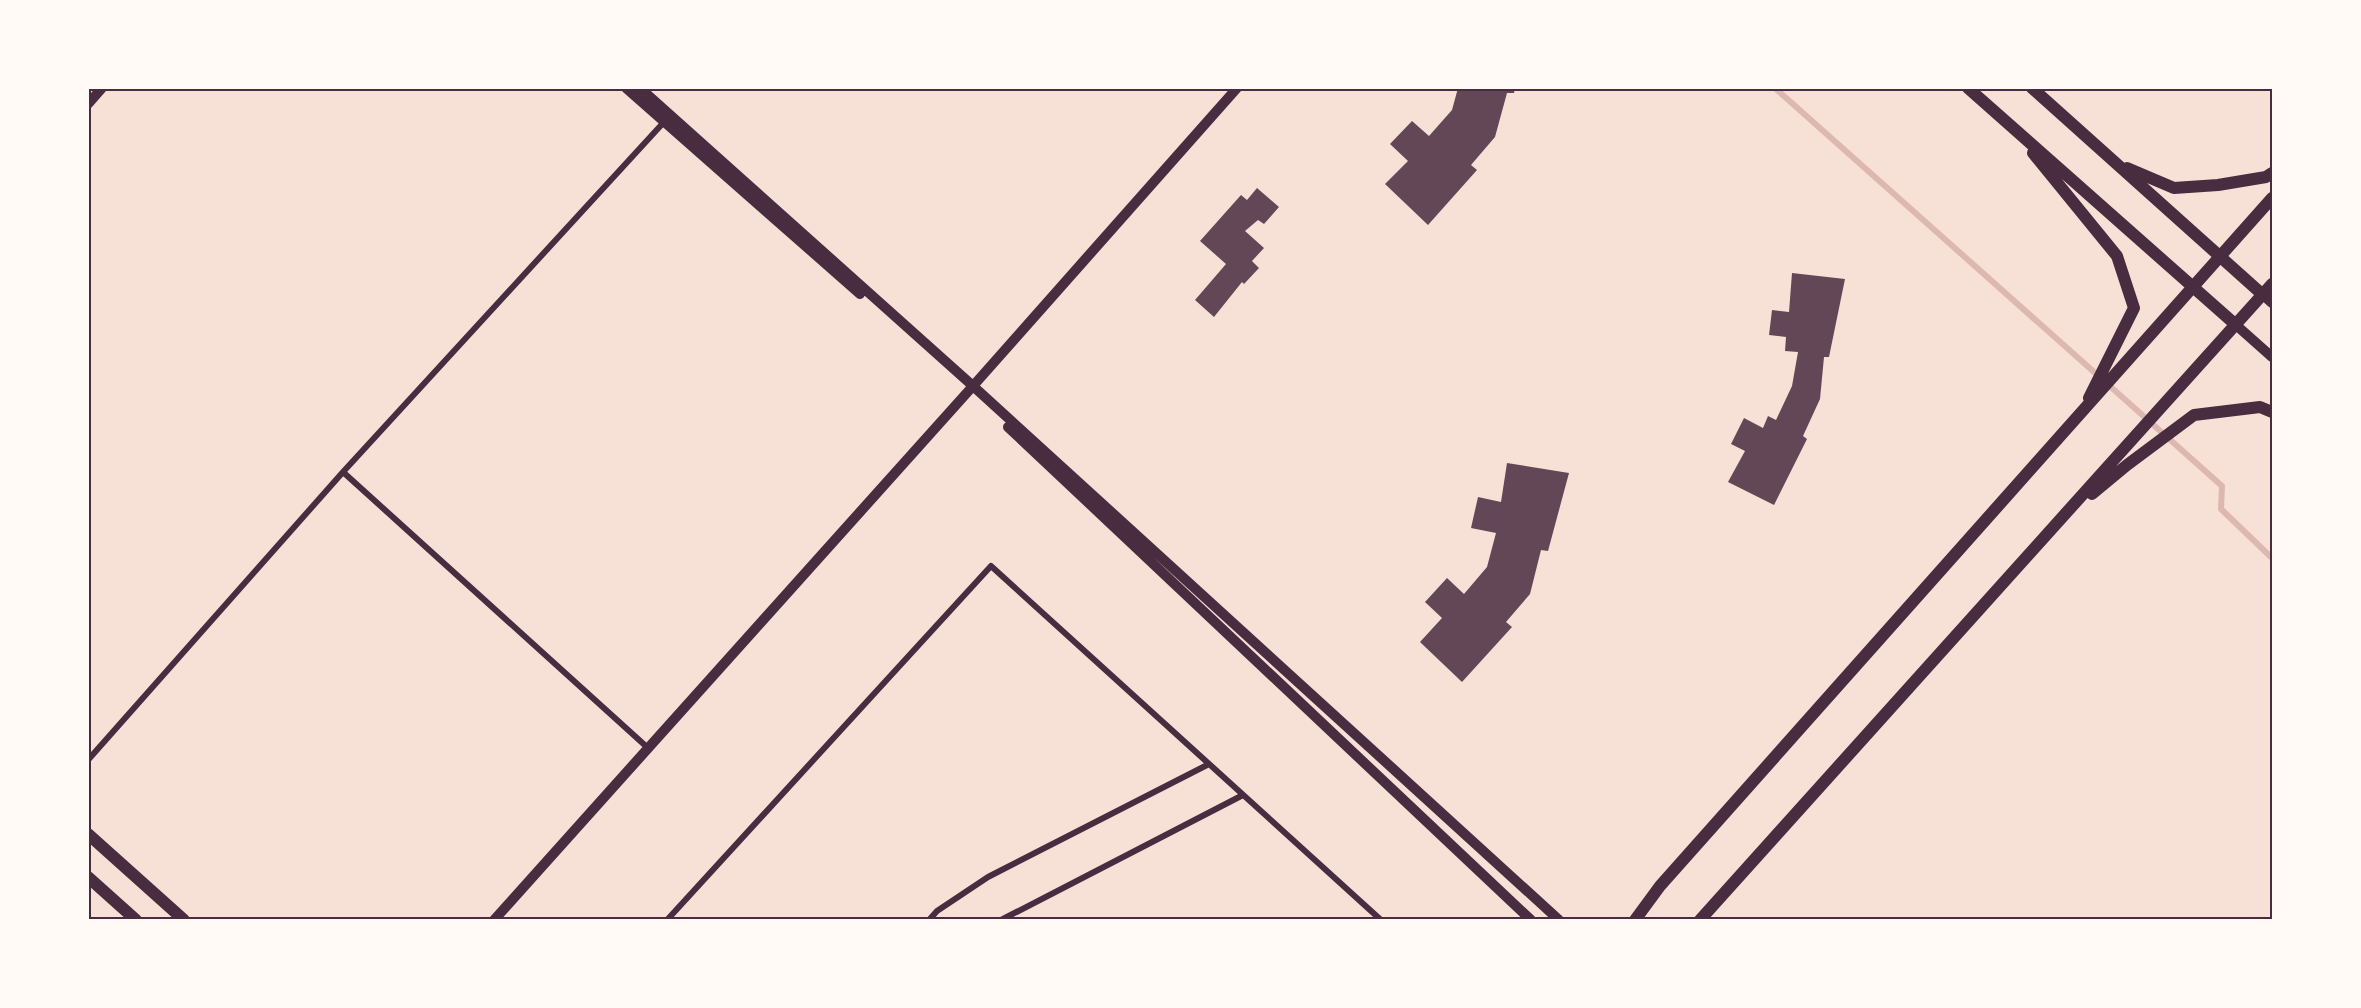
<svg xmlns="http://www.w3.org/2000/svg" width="2361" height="1008" font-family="Mulish,sans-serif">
<rect width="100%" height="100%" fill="#f7e1d7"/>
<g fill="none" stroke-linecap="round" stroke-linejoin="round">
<path stroke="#dcb8b0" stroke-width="6" d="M1775,88L2222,486L2221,509L2272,558"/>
</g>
<path fill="#644757" d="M1458,88H1515L1514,93H1507L1495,137L1471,165L1477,170L1428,225L1385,184L1408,161L1390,144L1412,121L1429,136L1452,110Z
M1257,188L1279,207L1264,224L1258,220L1245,231L1264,248L1252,261L1259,268L1244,284L1242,282L1214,317L1195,300L1226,264L1200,241L1241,195L1247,200Z
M1792,273L1845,279L1829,357H1824L1820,399L1803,436L1807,439L1774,505L1728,482L1745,451L1731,444L1744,418L1763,428L1768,416L1776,420L1792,386L1798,352L1785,351L1786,337L1769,335L1772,310L1789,312Z
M1507,463L1569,473L1548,551L1541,550L1530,594L1506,622L1512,627L1462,682L1420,642L1442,618L1425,602L1447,578L1464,594L1487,567L1496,533L1471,528L1478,497L1501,502Z"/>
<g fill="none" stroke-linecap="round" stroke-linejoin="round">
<path stroke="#4a2c40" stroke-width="6" d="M343,472L648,748
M88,760L343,472L664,122
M667,920L991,566L1381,920
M929,920L937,911L988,877L1209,764
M1001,920L1243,795"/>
<path stroke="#4a2c40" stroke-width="10" d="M626,88L860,294
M640,88L973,386L1559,920
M88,104L102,88
M2263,295L2272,303
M2236,325L2272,357
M1008,427L1531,920
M494,920L973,386L1237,88"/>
<path stroke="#4a2c40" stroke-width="12" d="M1968,88L2236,325
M2032,88L2263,295
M2033,153L2117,256L2134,308L2089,398
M2127,168L2174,188L2218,185L2266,177L2272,173
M2092,494L2127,465L2194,415L2260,407L2272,412
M88,834L184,920
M88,877L136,920
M1635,920L1660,886L2272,198
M1700,920L2272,284"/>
</g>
<rect width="2361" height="1008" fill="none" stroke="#fffaf5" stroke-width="180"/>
<rect x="90" y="90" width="2181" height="828" fill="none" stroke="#4a2c40" stroke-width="2"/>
</svg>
